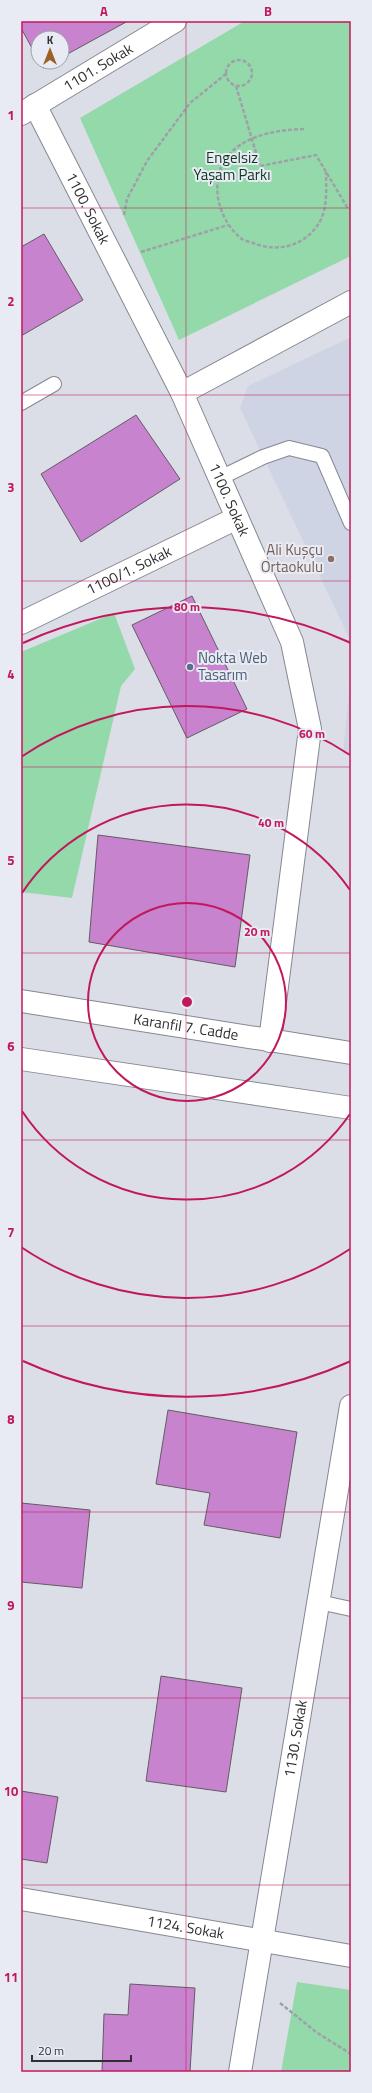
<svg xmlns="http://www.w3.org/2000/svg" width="372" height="2093" font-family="'Titillium Web',sans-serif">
<rect width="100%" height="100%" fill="#dbdee7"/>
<path fill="#cfd4e4" d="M351,337V642L240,408L248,386Z
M351,671V755L343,754Z"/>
<path fill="#94d9aa" d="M245,21H351V256L179,340L80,118Z
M114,613L135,669L121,686L72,898L21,892V652Z
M297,1982L351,1990V2072H281Z"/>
<path fill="#c783ce" stroke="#625c63" d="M21,21H128L62,57V38H38V59L21,28Z
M40,62H53L43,68Z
M44,234L83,300L21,336V247Z
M136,415L180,479L81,542L41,474Z
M192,596L247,709L187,738L132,625Z
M98,835L250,855L235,967L89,942Z
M168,1410L297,1432L280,1538L204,1525L210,1493L156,1484Z
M21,1503L90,1510L82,1588L21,1582Z
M161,1676L242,1688L226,1792L146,1781Z
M21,1791L58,1797L47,1863L21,1859Z
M130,1984L195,1988L190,2072H102L104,2014L128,2015Z"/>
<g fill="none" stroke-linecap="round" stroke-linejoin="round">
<defs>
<path id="lane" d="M21,403L54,384
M220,478L263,457L289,448L322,456L351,523
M319,1602L351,1609"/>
<g id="street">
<path id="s1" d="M35,105L182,393L292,642L310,729L270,1041"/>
<path id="s2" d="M21,114L175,21"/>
<path d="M182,393L351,302"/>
<path id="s3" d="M21,623L237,518"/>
<path id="s4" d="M21,1899L351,1956"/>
<path id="s5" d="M240,2072L351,1406"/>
</g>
<g id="secondary">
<path id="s6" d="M21,1001L351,1053"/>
<path d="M21,1059L351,1108"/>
</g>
</defs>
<use href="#lane" stroke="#868891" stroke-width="16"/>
<use href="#street" stroke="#868891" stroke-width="24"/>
<use href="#secondary" stroke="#868891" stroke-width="24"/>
<path stroke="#9ea1a8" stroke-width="2.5" stroke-dasharray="4 2" stroke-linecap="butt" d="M226 73a13 13 0 1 1 26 0a13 13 0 1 1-26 0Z
M236,86L260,166L316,155L347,207L351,205
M304,129C261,130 211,144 218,198C221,214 229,229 242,239C245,241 250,242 253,243C278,253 305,246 319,223C328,208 326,188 326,172
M124,215L127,199L147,161L190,103L226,74
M141,252L228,225
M280,2003L316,2032L351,2054"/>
<use href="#lane" stroke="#fff" stroke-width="14"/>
<use href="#street" stroke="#fff" stroke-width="22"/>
<use href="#secondary" stroke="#fff" stroke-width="22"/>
</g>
<path fill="none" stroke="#c2185b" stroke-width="1" stroke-opacity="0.55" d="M186,21V2072M21,208H351M21,395H351M21,581H351M21,767H351M21,953H351M21,1140H351M21,1326H351M21,1512H351M21,1698H351M21,1885H351"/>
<g fill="none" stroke="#c2185b" stroke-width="2">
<circle cx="187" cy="1002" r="99"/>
<path d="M350 1114A198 198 0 0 1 22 1111M22 893A198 198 0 0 1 350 890"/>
<path d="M350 1249A296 296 0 0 1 21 1247M21 757A296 296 0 0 1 350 755"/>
<path d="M351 1361A395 395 0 0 1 23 1361M23 643A395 395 0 0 1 351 643"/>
</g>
<circle fill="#8d6e63" stroke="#e8ebf4" stroke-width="1.5" cx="331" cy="559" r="4"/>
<circle fill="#5c6f8a" stroke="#e8ebf4" stroke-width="1.5" cx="190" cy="667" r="4"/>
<g text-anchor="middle" stroke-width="4" stroke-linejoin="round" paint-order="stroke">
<g font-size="15" fill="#2f3033" stroke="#e8ebf4">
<text dy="5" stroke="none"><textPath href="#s2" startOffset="90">1101. Sokak</textPath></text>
<text dy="5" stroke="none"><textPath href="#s1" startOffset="116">1100. Sokak</textPath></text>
<text dy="5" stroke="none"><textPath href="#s1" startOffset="440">1100. Sokak</textPath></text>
<text dy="5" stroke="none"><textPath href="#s3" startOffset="120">1100/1. Sokak</textPath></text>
<text dy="5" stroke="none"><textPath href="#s6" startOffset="167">Karanfil 7. Cadde</textPath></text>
<text dy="5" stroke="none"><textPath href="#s5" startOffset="338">1130. Sokak</textPath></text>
<text dy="5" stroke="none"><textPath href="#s4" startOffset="167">1124. Sokak</textPath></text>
</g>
<g font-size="15" fill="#0e381f" stroke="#e8ebf4">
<text x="232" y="163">Engelsiz<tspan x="232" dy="17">Yaşam Parkı</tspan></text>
</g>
<g font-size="15" fill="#785e54" stroke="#e8ebf4" text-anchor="end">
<text x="323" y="555">Ali Kuşçu<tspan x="323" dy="17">Ortaokulu</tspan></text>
</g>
<g font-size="15" fill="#4e5e75" stroke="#e8ebf4" text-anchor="start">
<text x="198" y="663">Nokta Web<tspan x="198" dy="17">Tasarım</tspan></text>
</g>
</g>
<circle cx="187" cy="1002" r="6" fill="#c2185b" stroke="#e8ebf4" stroke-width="2"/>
<g font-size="12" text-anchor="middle" font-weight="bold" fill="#c2185b" stroke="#e8ebf4" stroke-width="4" stroke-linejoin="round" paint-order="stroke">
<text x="187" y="611">80 m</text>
<text x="312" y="738">60 m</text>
<text x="271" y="827">40 m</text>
<text x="257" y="936">20 m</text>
</g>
<rect width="372" height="2093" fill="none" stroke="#e8ebf4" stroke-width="44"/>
<g transform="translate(50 50)"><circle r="19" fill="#e8ebf4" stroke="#9ea0a7"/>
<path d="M0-3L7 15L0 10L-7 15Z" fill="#9f5f28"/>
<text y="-6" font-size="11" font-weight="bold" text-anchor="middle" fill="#2f3033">K</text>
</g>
<path d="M32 2055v6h99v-6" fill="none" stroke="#2f3033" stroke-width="2"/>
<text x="38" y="2055" font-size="12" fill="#2f3033" stroke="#e8ebf4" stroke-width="3" paint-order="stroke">20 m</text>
<rect x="22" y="22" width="328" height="2049" fill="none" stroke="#c2185b" stroke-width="1.5"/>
<g font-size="13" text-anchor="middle" font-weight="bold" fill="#c2185b">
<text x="104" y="16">A</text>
<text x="268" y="16">B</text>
<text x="11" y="120">1</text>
<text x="11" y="306">2</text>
<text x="11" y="492">3</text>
<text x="11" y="679">4</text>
<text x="11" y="865">5</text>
<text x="11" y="1051">6</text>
<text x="11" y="1237">7</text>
<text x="11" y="1424">8</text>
<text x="11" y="1610">9</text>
<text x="11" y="1796">10</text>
<text x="11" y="1982">11</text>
</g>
</svg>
